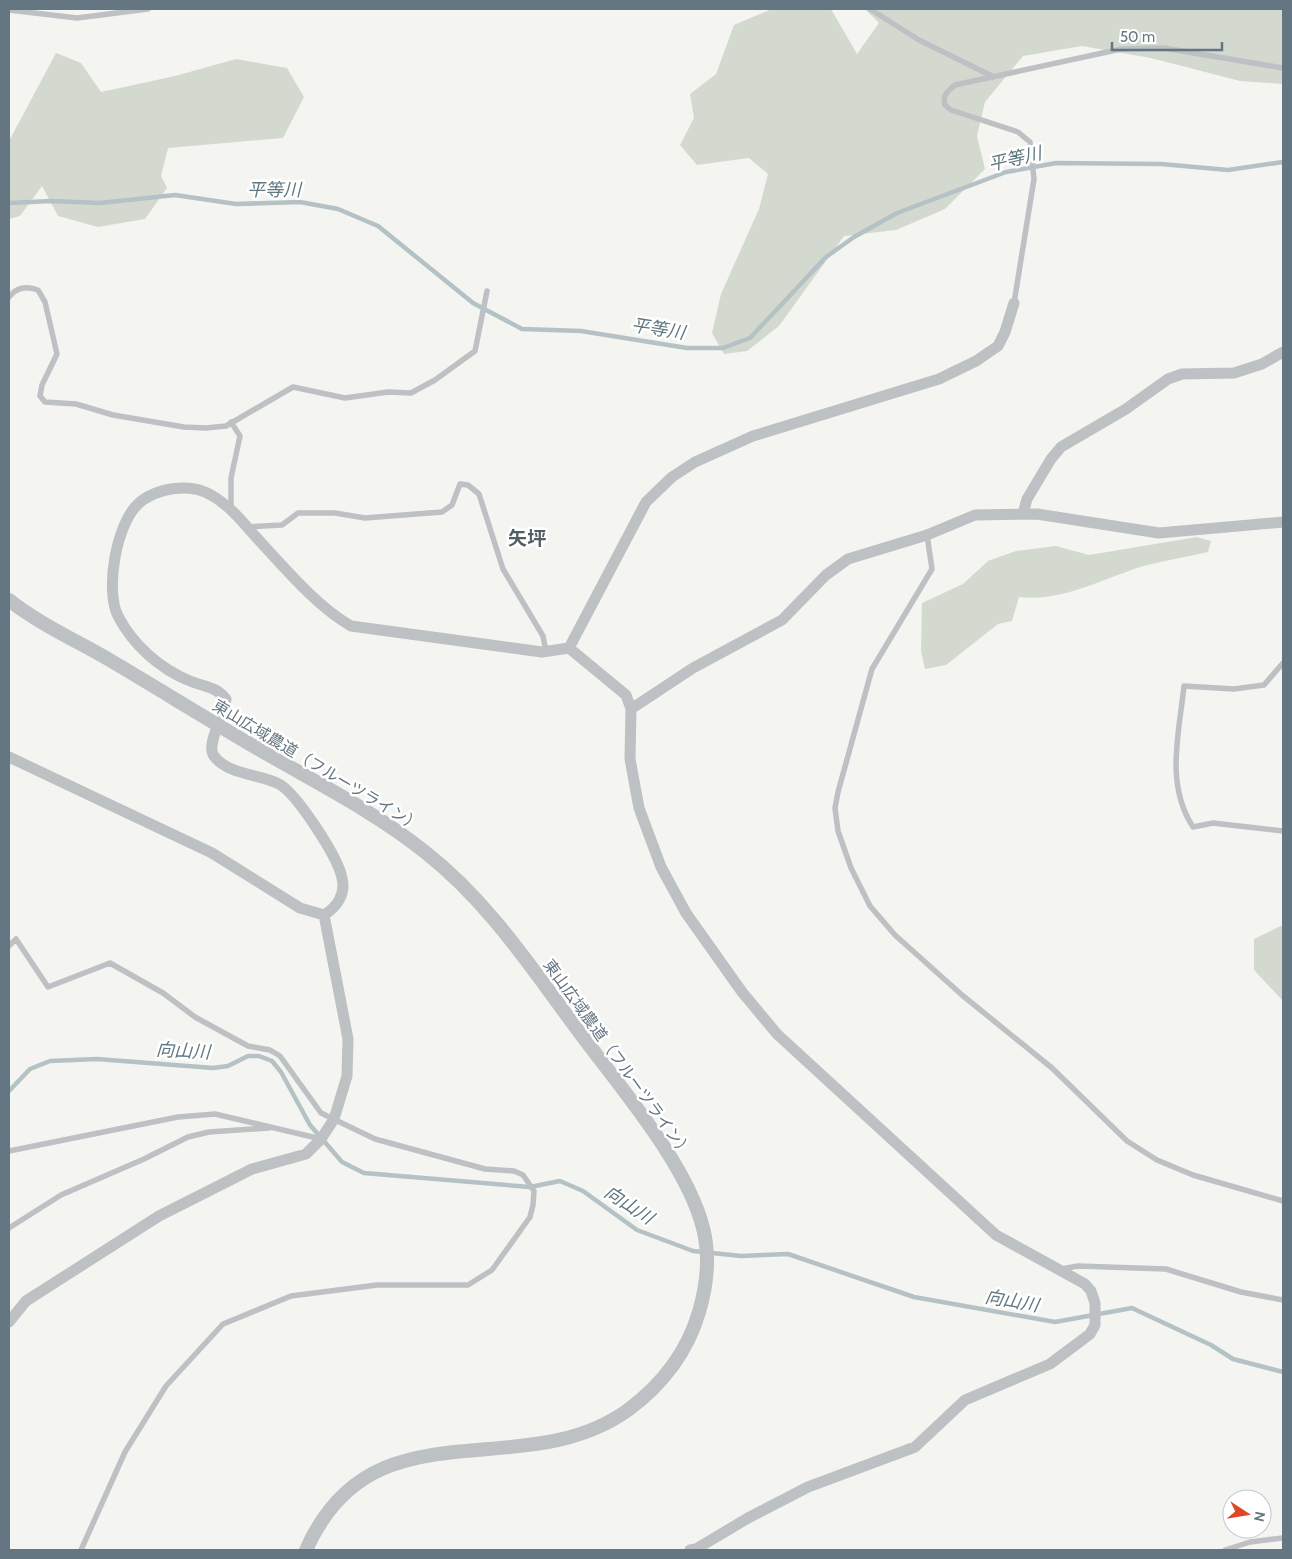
<svg xmlns="http://www.w3.org/2000/svg" width="1292" height="1559" font-family="Cabin,'Noto Sans JP',sans-serif">
<rect width="100%" height="100%" fill="#f4f4f0"/>
<path fill="#d4d9d0" d="M772,9H831L857,54L879,23L865,9H1283V84L1240,81L1151,58L1082,46L1023,56L985,102L977,136L985,169L945,209L896,230L844,236L779,326L747,351L724,354L712,333L721,294L759,209L768,174L749,158L697,165L680,145L694,118L690,94L716,74L734,25Z
M56,53L81,63L101,92L175,76L236,59L287,68L304,97L283,138L168,148L161,176L167,188L145,219L98,227L58,216L42,186L20,216L9,219V141Z
M1197,537L1211,541L1208,552C1184,558 1159,561 1137,568C1099,581 1059,602 1019,597L1012,621L998,624L946,665L925,669L921,651L922,603L963,584L988,561L1016,551L1056,546L1089,555Z
M1283,925V1001L1254,970V939Z"/>
<g fill="none" stroke-linecap="round" stroke-linejoin="round">
<path stroke="#b4c2c5" stroke-width="4.5" d="M9,203L51,201L100,203L175,195L236,204L300,202L338,209L378,226L473,303L522,329L581,331L687,348H723L750,338L826,257L854,237L897,213L1006,172L1056,163L1161,164L1228,170L1283,162
M9,1091L30,1069L50,1061L97,1059L213,1068L228,1066L248,1056H259L272,1061L281,1072L310,1125L342,1162L364,1173L530,1187L560,1181L583,1191L637,1230L693,1251L741,1256L788,1254L914,1297L1055,1322L1132,1308L1211,1345L1233,1359L1283,1372"/>
<path stroke="#bdc1c4" stroke-width="5.5" d="M870,9L919,40L994,77
M9,10L77,18L148,9
M9,297C17,287 26,286 38,290L45,302L57,354L42,385L40,396L45,402L76,404L113,415L184,427L206,428L226,426L293,387L345,398L388,392L411,393L435,380L475,351L487,291
M1014,303L1034,179L1030,142L1018,132L951,110L945,105C942,95 948,91 955,85L1121,49L1164,48L1283,68
M231,422L240,436L231,478V509
M247,527L282,525L298,513H335L365,518L442,512L452,505L460,484L468,485L479,494L503,569L543,636L546,652
M927,535L932,569L872,669L838,792L835,808L838,831L851,868L870,906L895,935L962,995L1052,1068L1127,1141L1157,1160L1193,1175L1283,1201
M1283,663L1264,685L1234,689L1184,686C1179,734 1165,784 1193,827L1213,823L1283,831
M9,946L16,939L48,987L110,963L163,993L195,1017L248,1046L270,1050L280,1056L321,1113L375,1139L485,1169L514,1171L523,1175L534,1191L533,1205L530,1217L492,1270L468,1285H377L291,1296L223,1324L166,1386L125,1452L81,1550
M9,1151L178,1117L215,1114L321,1139
M9,1228L61,1195L144,1159L188,1137L209,1132L269,1128
M1061,1269L1078,1266L1166,1269L1241,1292L1283,1300
M1225,1550L1250,1542L1283,1538"/>
<path stroke="#bdc1c4" stroke-width="11" d="M1023,514L1027,499L1051,459L1061,447L1126,409L1168,379L1182,374L1234,373L1262,364L1283,352
M569,648L626,695L631,709L630,759L639,808L661,867L686,913L742,992L777,1034L996,1235L1085,1284L1091,1291L1095,1303V1325L1090,1334L1050,1364L965,1400L915,1447L808,1487L748,1518L696,1549L690,1550
M631,709L693,668L782,620L826,575L848,559L927,535L975,515L1037,514L1159,533L1283,522
M9,757L212,853L300,908L324,915C337,907 346,894 342,878C338,857 297,794 279,784C260,774 228,775 214,756C205,745 225,713 226,699C215,686 205,687 190,681C160,669 133,645 118,616C105,590 116,526 137,505C154,488 190,482 211,495C229,505 242,521 255,536C283,566 316,606 351,626L542,652L569,648L646,502L672,477L695,462L753,436L939,379L976,361L998,346L1005,332L1014,303
M9,1322L26,1301L159,1216L252,1169L306,1154L321,1139L334,1119L347,1076L348,1039L324,915"/>
<path stroke="#bdc1c4" stroke-width="14" d="M9,600C38,623 75,640 108,659C164,692 218,726 274,758C325,787 379,815 425,852C489,902 532,969 580,1033C620,1087 687,1164 703,1228C710,1255 707,1285 699,1312C687,1353 663,1384 628,1410C521,1487 373,1399 306,1550"/>
</g>
<g text-anchor="middle" stroke-width="5" stroke-linejoin="round" paint-order="stroke">
<g font-size="16" fill="#647681" stroke="#fff">
<text transform="translate(317 765) rotate(31)" y="6">東山広域農道（フルーツライン）</text>
<text transform="translate(618 1058) rotate(54)" y="6">東山広域農道（フルーツライン）</text>
</g>
<g font-size="18" font-style="italic" fill="#5f787f" stroke="#fff">
<text transform="translate(1015 159) rotate(-13)" y="6">平等川</text>
<text x="274" y="196">平等川</text>
<text transform="translate(658 329) rotate(9)" y="6">平等川</text>
<text transform="translate(183 1051) rotate(3)" y="6">向山川</text>
<text transform="translate(629 1205) rotate(33)" y="6">向山川</text>
<text transform="translate(1012 1301) rotate(10)" y="6">向山川</text>
</g>
<g font-size="19" font-weight="bold" fill="#525e66" stroke="#fff">
<text x="527" y="545">矢坪</text>
</g>
</g>
<rect width="1292" height="1559" fill="none" stroke="#647681" stroke-width="20"/>
<g transform="translate(1247 1514) rotate(102)"><circle r="24" fill="#ffffff" stroke="#c1c8cd"/>
<path d="M0-4L9 19L0 12L-9 19Z" fill="#de4627"/>
<text y="-8" font-size="14" font-weight="bold" text-anchor="middle" fill="#647681">N</text>
</g>
<path d="M1112 42v8h110v-8" fill="none" stroke="#647681" stroke-width="2.5"/>
<text x="1120" y="42" font-size="15" fill="#647681" stroke="#ffffff" stroke-width="4" paint-order="stroke">50 m</text>
</svg>
